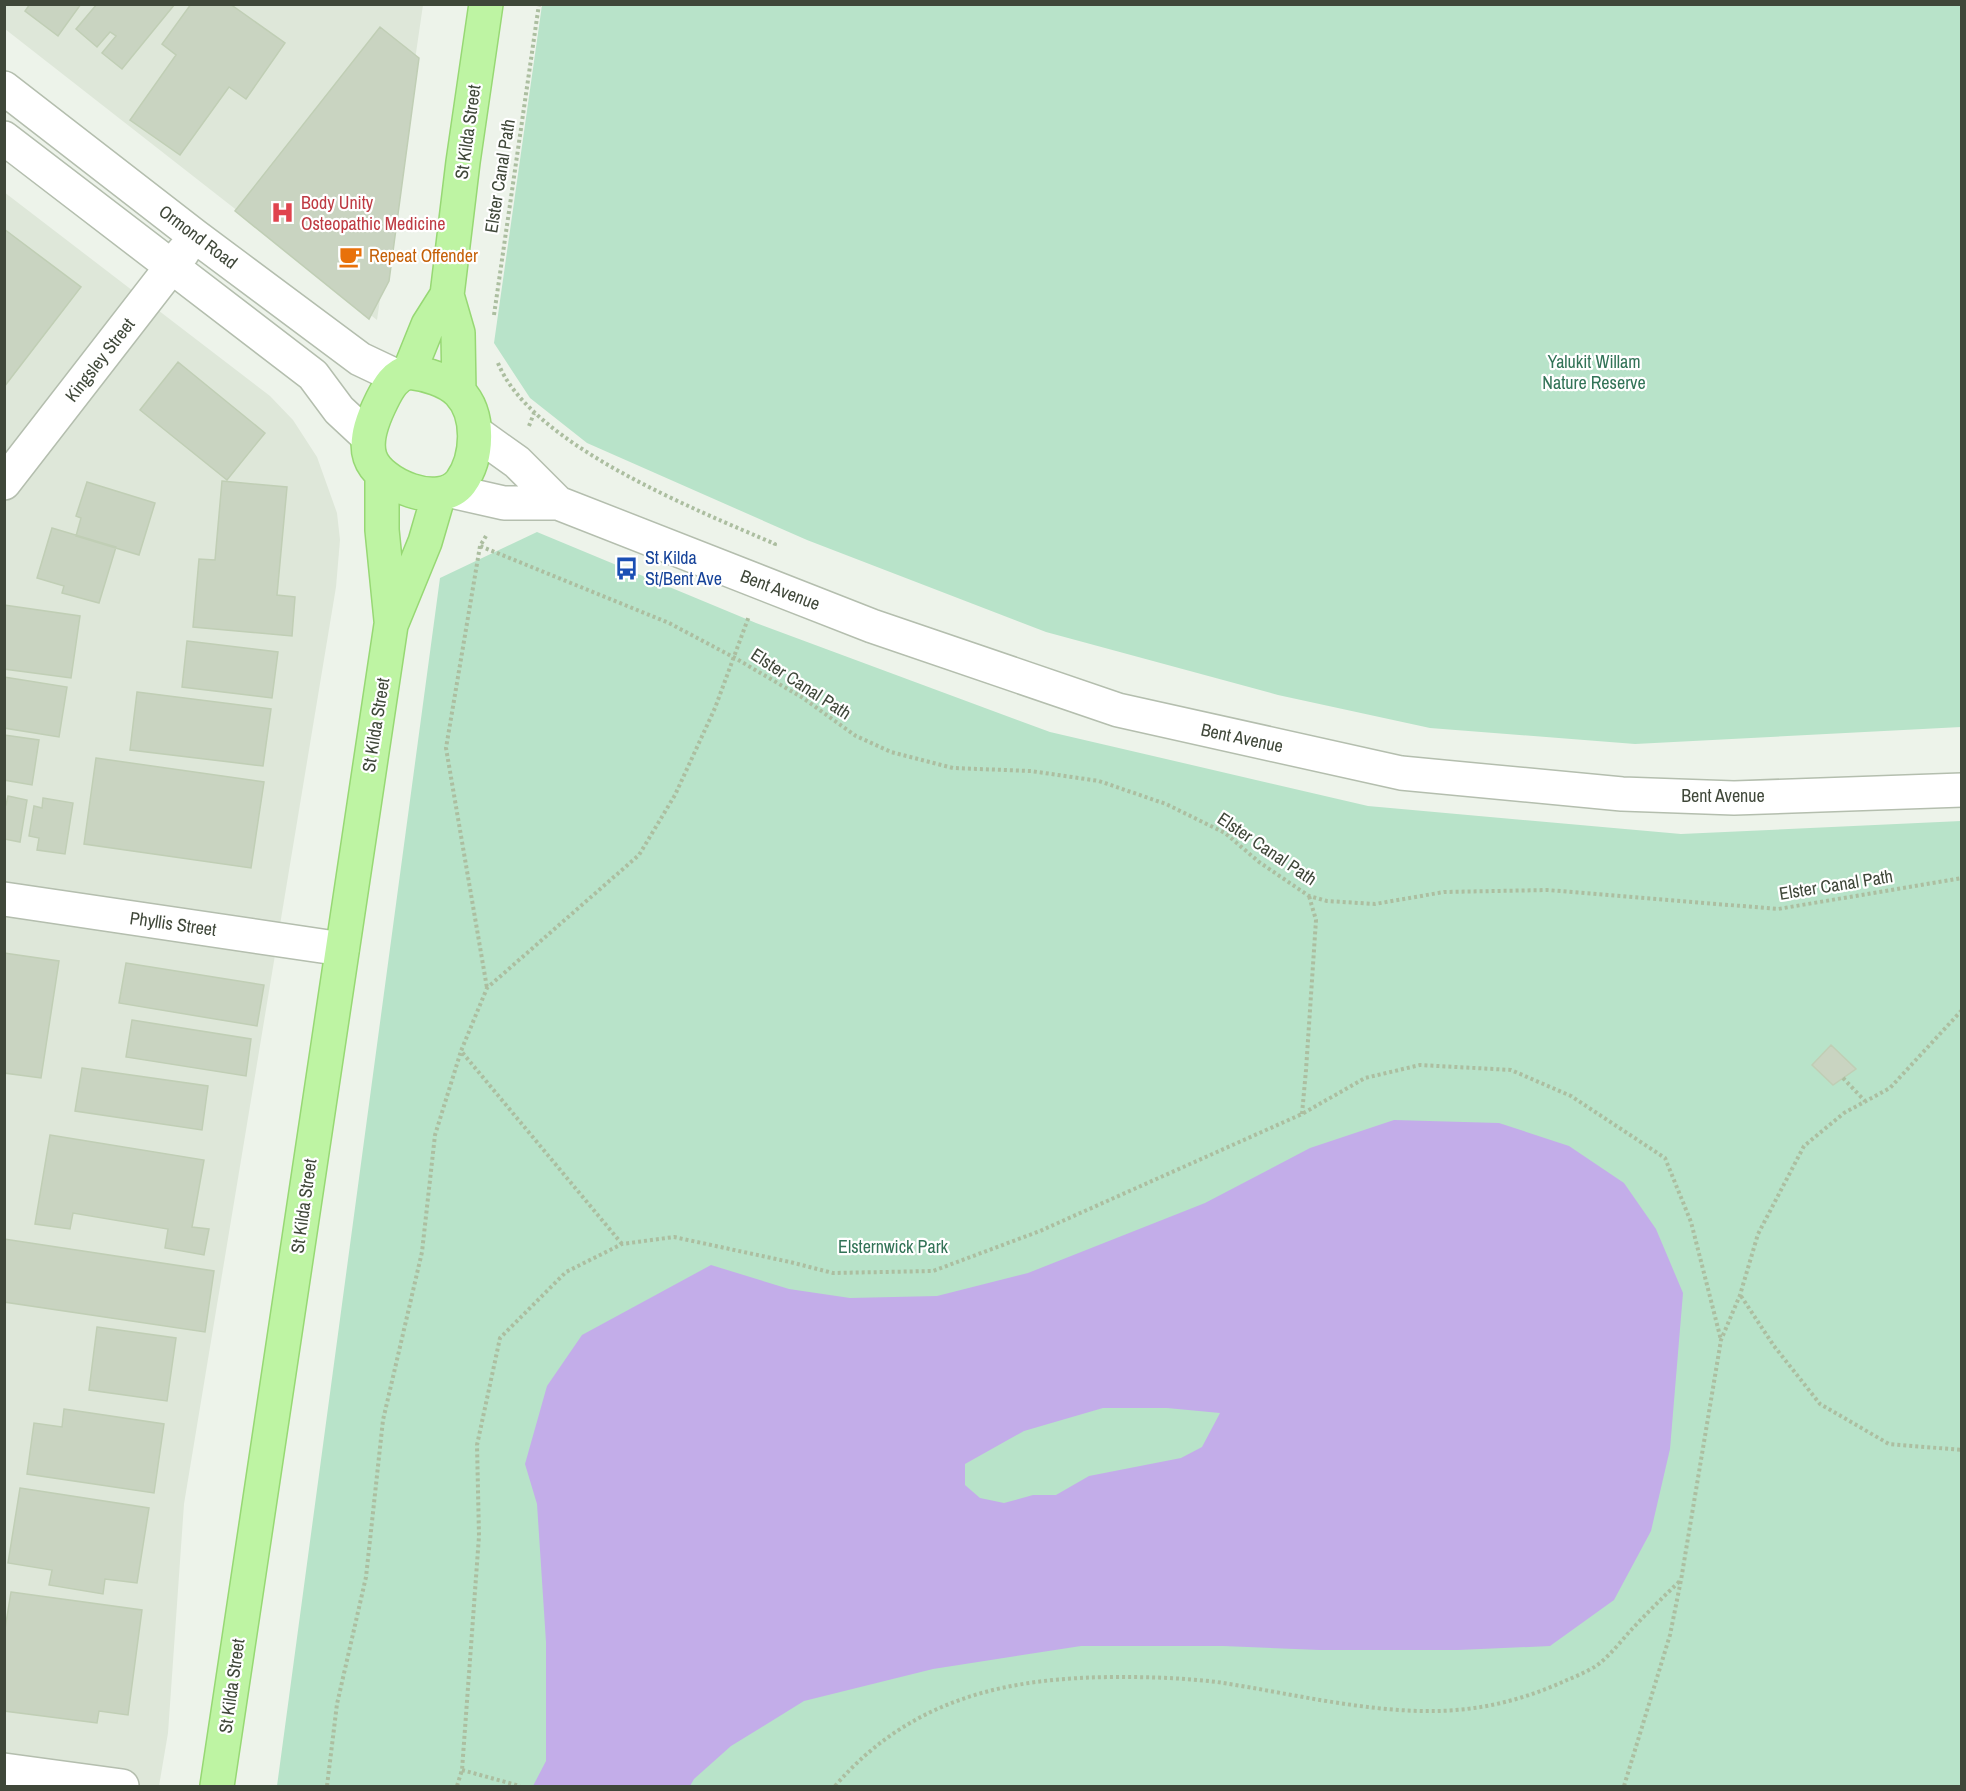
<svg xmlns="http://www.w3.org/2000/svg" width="1966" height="1791" font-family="'Archivo Narrow',sans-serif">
<rect width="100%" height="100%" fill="#edf3ea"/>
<path fill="#dee7d9" d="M4,5H423L377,320L5,29Z
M4,192L270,396L293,420L317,457L337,513L340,540L336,587L184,1504L168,1733L159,1786H5Z"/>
<path fill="#b8e3c9" d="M542,5H1961V727L1635,744L1430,728L1278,695L1046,632L807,540L587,443L530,398L494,343Z
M537,532L756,623L1050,732L1368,806L1681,834L1961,821V1786H277L440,578Z"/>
<path fill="#c3ade9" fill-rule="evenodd" d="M1394,1120L1499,1123L1569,1146L1624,1183L1656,1229L1683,1293L1670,1449L1651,1531L1614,1600L1550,1646L1458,1650H1320L1223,1646H1081L933,1669L804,1701L731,1746L694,1779L690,1786H533L546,1761V1642L537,1504L525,1464L547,1386L582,1335L711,1265L789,1289L850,1298L937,1296L1028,1273L1205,1203L1310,1148ZM1103,1408H1167L1220,1413L1202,1447L1181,1458L1089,1476L1056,1495H1033L1004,1503L980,1498L965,1485V1464L1024,1431Z"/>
<path fill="#c9d4c1" stroke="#c0ceb5" stroke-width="1.5" d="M30,4H81L58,36L25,11Z
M97,4H175L122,69L102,53L116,36L110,32L97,47L76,29Z
M191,4H230L285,43L246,99L229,87L180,155L130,120L176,55L162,44Z
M380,27L419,58L389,281L369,319L235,211Z
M4,229L81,287L4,387Z
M178,362L265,433L227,480L140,410Z
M222,481L287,487L277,595L295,597L292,636L193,627L199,559L215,560Z
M87,482L155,503L139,555L76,536L81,518L76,516Z
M52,528L116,547L99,603L62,593L64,586L37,578Z
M4,605L80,616L71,678L4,669Z
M187,641L278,652L272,698L182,687Z
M4,677L67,687L59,737L4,728Z
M137,692L271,709L263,766L130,750Z
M4,735L39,740L32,785L4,780Z
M96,758L264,782L251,868L84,844Z
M8,796L27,800L20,842L4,839V805H6Z
M43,798L73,803L65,854L37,850L39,838L29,836L34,806L42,808Z
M4,953L59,961L41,1078L4,1073Z
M126,963L264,985L257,1026L119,1003Z
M132,1020L251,1039L246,1076L126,1057Z
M1831,1045L1856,1069L1833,1085L1812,1065Z
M82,1068L208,1086L202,1130L75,1111Z
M50,1135L204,1160L192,1227L209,1229L204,1255L165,1248L168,1229L73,1213L70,1229L35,1224Z
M4,1239L214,1271L205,1332L4,1302Z
M97,1327L176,1338L167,1401L89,1390Z
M64,1409L164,1424L154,1493L27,1474L34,1423L62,1427Z
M20,1488L149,1508L137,1583L105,1579L103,1594L49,1585L52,1570L8,1563Z
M11,1592L142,1610L128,1715L99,1711L97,1723L4,1711V1635Z"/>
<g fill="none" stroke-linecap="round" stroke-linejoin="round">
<defs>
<path id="minor" d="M4,88L195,236L360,359L398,377
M4,138L313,375L339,410L368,437
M475,432L517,462L558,503
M4,483L183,252
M451,491L504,503H558L872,626L1118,710L1401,773L1622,794L1734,798L1962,790
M4,899L342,949
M4,1770L122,1786"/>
<path id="major" d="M409,372C426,374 447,380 459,392C481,415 478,458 461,482C440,510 379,485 370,457C364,439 374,416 382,400C388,388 395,375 409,372Z
M409,372L428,325L447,295
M459,392L458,333L447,295L463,162L486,4
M382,475V530L391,620
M217,1786L391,625L425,542L439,494"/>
</defs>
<use href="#minor" stroke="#b4beae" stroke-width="36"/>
<use href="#major" stroke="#97d874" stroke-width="36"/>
<path stroke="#acbea0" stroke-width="4" stroke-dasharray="3 3" stroke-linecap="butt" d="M494,315L539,4
M498,363C531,445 697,510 775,544L774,547
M529,426L534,413
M486,536L480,546L669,623L735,658L803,698L856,736L891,752L953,768L1031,771L1099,781L1166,804L1225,833L1259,862L1309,896L1327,901L1375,904L1444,892L1547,890L1778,909L1962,878
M480,546L446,748L487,988
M1843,1078L1865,1101
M1302,1114L1306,1070L1316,920L1309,896
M622,1244L461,1051L487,988L639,855L675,795L715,708L749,616
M1741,1296L1774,1346L1820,1404L1889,1444L1962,1450
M462,1770L520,1786
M327,1786L337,1704L366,1577L383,1420L422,1252L435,1135L461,1051
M457,1786L462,1770L479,1536L477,1445L500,1338L566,1272L622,1244L674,1237L790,1262L833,1273L933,1271L1040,1231L1302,1114L1365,1078L1420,1065L1511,1070L1571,1096L1665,1158L1691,1222L1721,1340
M835,1786C911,1698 1008,1677 1119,1677C1152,1677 1184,1678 1217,1682C1297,1694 1394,1720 1474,1708C1505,1704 1539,1693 1567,1680C1577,1676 1588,1671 1596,1666C1610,1656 1621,1641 1632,1629C1648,1612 1664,1596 1681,1580
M1624,1786L1670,1635L1681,1580L1721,1340L1740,1295L1758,1234L1804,1146L1844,1113L1890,1088L1962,1010"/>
<use href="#minor" stroke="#fff" stroke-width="33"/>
<use href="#major" stroke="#bef4a3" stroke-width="33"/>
</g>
<defs>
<symbol id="hospital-bare" viewBox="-9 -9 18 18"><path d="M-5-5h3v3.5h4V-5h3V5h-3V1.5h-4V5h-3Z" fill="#e0444e" stroke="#fff" stroke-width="2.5" paint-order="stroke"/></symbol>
<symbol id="cafe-bare" viewBox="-9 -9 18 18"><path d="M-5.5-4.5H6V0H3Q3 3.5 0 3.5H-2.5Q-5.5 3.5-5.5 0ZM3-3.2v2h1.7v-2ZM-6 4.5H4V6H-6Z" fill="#e8710a" stroke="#fff" stroke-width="2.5" paint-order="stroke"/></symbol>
<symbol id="bus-bare" viewBox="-9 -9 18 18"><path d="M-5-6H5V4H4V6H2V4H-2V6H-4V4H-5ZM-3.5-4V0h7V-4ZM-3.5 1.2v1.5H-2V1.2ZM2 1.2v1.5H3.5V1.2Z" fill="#1a4fb4" stroke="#fff" stroke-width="2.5" paint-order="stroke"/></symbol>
</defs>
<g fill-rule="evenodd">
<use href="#hospital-bare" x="266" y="196" width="33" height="33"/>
<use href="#cafe-bare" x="334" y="240" width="33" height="33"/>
<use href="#bus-bare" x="610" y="552" width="33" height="33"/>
</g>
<g text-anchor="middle" stroke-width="4.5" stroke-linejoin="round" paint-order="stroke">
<g font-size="18" fill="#3f4739" stroke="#fff">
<text transform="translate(468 132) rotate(-82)" y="6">St Kilda Street</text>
<text transform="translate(500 176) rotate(-81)" y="6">Elster Canal Path</text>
<text transform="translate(198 237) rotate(37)" y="6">Ormond Road</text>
<text transform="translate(100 360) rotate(-52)" y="6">Kingsley Street</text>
<text transform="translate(780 590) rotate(21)" y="6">Bent Avenue</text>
<text transform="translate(801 684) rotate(33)" y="6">Elster Canal Path</text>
<text transform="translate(376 725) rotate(-81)" y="6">St Kilda Street</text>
<text transform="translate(1242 738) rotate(12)" y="6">Bent Avenue</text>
<text x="1723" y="802">Bent Avenue</text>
<text transform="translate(1267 849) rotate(34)" y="6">Elster Canal Path</text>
<text transform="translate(1836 885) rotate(-9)" y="6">Elster Canal Path</text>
<text transform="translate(173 924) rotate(8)" y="6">Phyllis Street</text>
<text transform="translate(304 1206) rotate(-82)" y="6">St Kilda Street</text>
<text transform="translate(232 1686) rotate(-82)" y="6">St Kilda Street</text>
</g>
<g font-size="18" fill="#be3a42" stroke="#fff" text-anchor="start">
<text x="301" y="209">Body Unity<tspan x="301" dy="21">Osteopathic Medicine</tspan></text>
</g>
<g font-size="18" fill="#c56008" stroke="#fff" text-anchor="start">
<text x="369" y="262">Repeat Offender</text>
</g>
<g font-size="18" fill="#327357" stroke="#fff">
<text x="1594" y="368">Yalukit Willam<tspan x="1594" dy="21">Nature Reserve</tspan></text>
<text x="893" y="1253">Elsternwick Park</text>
</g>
<g font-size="18" fill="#164399" stroke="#fff" text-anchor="start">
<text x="645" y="564">St Kilda<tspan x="645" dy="21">St/Bent Ave</tspan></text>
</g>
</g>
<rect width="1966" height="1791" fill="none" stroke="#3f4739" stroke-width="12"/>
</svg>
